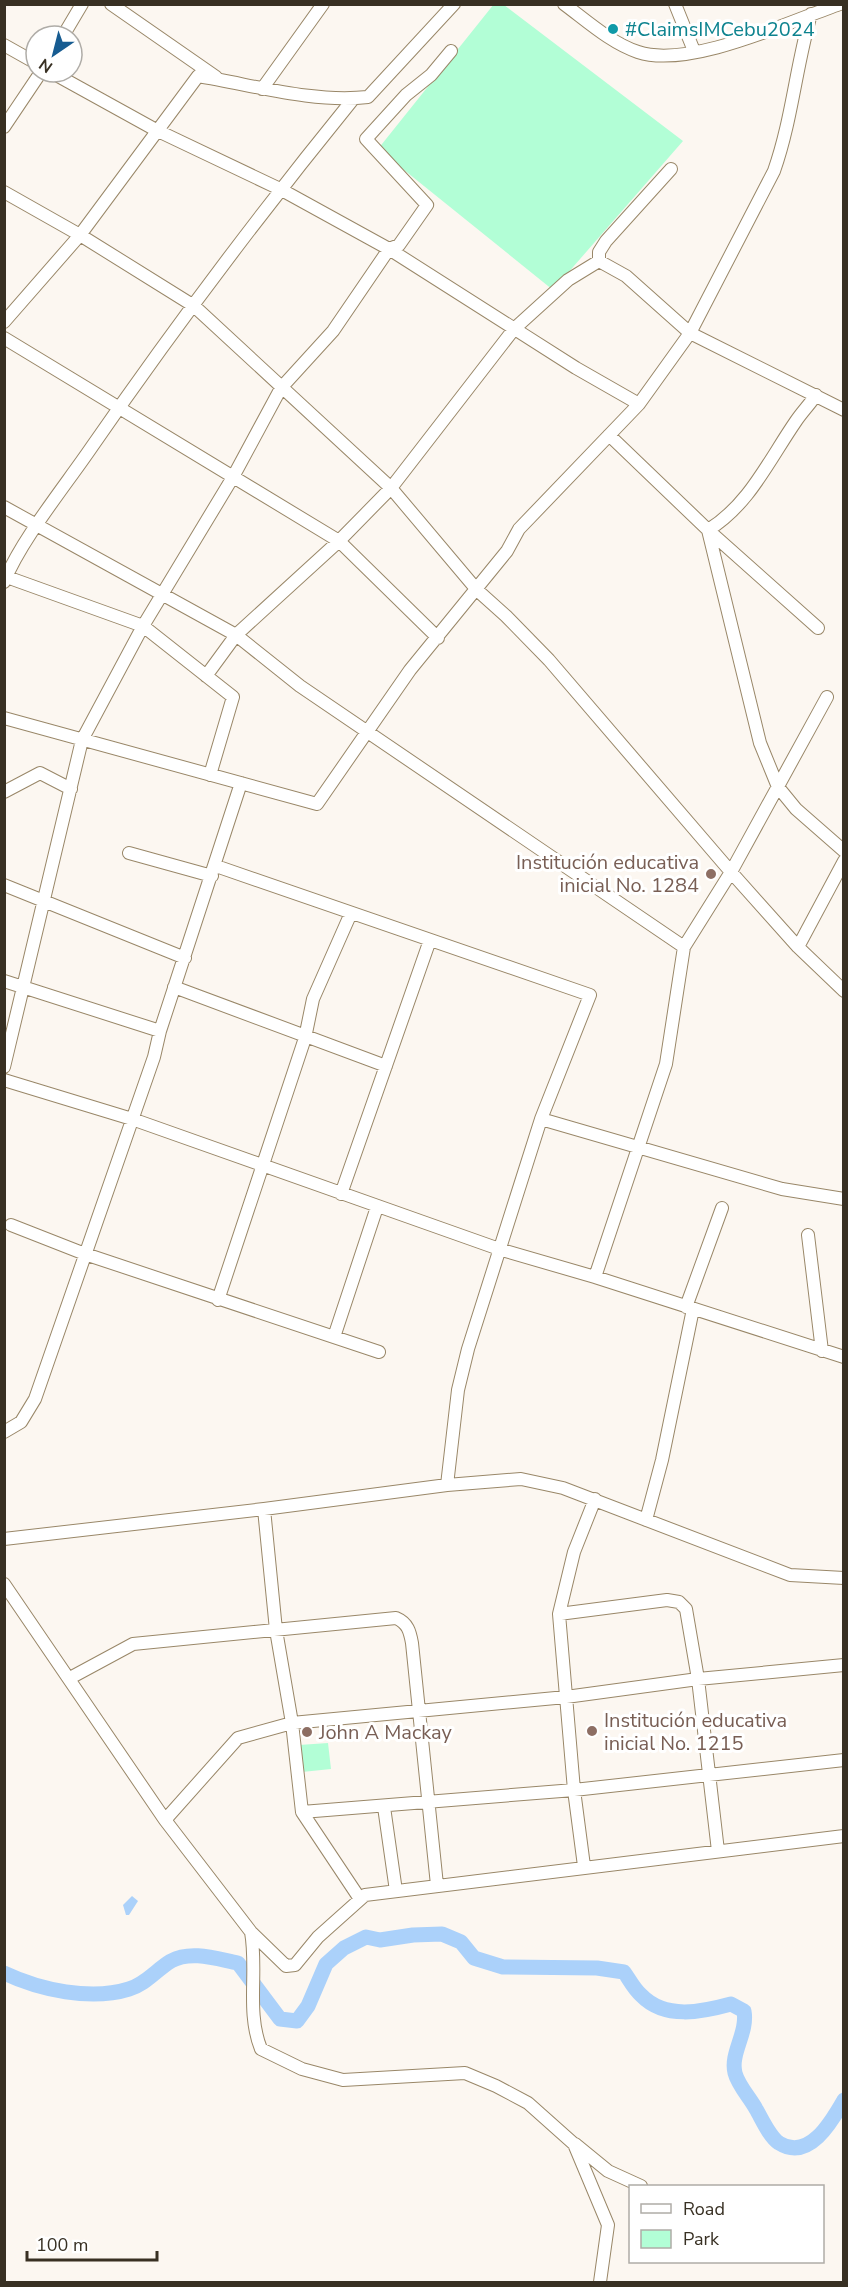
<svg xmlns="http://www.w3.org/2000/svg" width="848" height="2287" font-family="'Nunito Sans',sans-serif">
<rect width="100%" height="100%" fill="#fcf7f1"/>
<path fill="#b2fed6" d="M494,4L504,5L683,141L553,290L378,149Z
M328,1743L331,1769L302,1772L299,1745Z"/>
<path fill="#abd1fa" d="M132,1896L138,1901L129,1915H126L123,1905Z"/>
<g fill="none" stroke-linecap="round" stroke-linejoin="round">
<path stroke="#abd1fa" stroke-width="15" d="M4,1973C40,1990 91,2001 129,1989C146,1984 156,1970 171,1961C191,1950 217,1959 238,1963L280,2019L297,2021L308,2006L326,1964L344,1948L366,1937L380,1940L413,1935L442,1934L461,1942L474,1958L503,1967L597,1968L624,1972C629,1979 634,1989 641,1995C665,2020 702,2012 731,2004L744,2011C748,2033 730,2053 735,2073C738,2085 750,2098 756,2109C762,2119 769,2136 779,2143C809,2162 832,2121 844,2100"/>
<defs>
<path id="minor" d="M111,4L216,77
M564,4C587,21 611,43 638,52C689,69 788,22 840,4
M675,4L694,51
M63,36L82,4
M4,45L36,63
M51,72L156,130L280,189L389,249L576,368L639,404
M262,89L323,4
M4,127L41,72
M4,192L80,235L194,306L391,488L477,590L506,616L549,660L731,872L798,947L844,991
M599,261V252L606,241L671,169
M4,322L80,235L198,76C254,85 311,103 368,97L454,4
M4,338L339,541L438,638
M816,395C810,404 802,412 796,421C769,460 749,505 708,530L818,628
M609,435L708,530L760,743L778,787L796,809L844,851
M4,507L236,635L300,686L684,947
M4,576L143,626L233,697L210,775
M4,582C21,540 65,486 91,448C174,328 262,211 354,98
M206,676L236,635L339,541L391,488L514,329L568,280L599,261L626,276L690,333L844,410
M4,718L317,804L410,670L507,551L519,529L639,404L690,333L774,171C792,120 796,66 811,14
M4,792L40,773L71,789
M129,853L212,876
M216,866L590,995L541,1119
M4,885L185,958
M798,947L844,861
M4,981L160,1031
M174,987L386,1066
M4,1067L82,740L143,626L233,477L281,388L333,331L389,249L399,245L427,205L366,139L406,95L431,75L451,51
M4,1080L132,1119L502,1250L595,1277L844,1357
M341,1194L430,940
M11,1225L85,1254L379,1352
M808,1235L822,1351
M595,1277L666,1064L684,947L731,872L827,697
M218,1300L305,1038L313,999L351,913
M686,1307L722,1208
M334,1337L377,1207
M4,1432L21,1422L35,1399L154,1057L160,1031L241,783
M447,1485L458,1390L468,1349L541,1119L782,1189L844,1199
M264,1509L276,1630L292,1723L302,1812L574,1790L844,1760
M646,1520L662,1460L693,1309
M4,1539L264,1509L447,1485L521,1479L563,1488L790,1575L844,1578
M4,1584L165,1820L251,1932L286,1966L295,1965L318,1937L365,1895L844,1836
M559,1614L667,1600L679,1602L686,1609L698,1679L718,1851
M70,1678L133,1644L396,1618C408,1623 410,1632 412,1643L437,1885
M384,1807L396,1891
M302,1812L360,1899
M165,1820L238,1738L292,1723L566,1697L698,1679L844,1665
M584,1866L574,1790L559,1614L574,1552L595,1499
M251,1932C258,1971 246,2012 261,2049L302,2069L343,2080L465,2073L496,2086L528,2103L574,2144L608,2225L600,2282
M575,2144L608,2171L641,2186"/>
</defs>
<use href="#minor" stroke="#998768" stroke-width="14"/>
<use href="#minor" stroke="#fff" stroke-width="12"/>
</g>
<circle fill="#0f9aa8" stroke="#fff" stroke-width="2" cx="613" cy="29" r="6"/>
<g fill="#8d6e63" stroke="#fff" stroke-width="2">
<circle cx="711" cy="874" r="6"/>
<circle cx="592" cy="1731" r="6"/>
<circle cx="307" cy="1732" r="6"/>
</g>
<g text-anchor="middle" stroke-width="6" stroke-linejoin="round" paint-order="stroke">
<g font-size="20" fill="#0d838f" stroke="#fff" text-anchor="start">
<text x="625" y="36">#ClaimsIMCebu2024</text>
</g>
<g font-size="20" fill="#785e54" stroke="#fff" text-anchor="start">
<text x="699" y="869" text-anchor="end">Institución educativa<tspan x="699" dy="23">inicial No. 1284</tspan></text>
<text x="604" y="1727">Institución educativa<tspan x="604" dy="23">inicial No. 1215</tspan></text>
<text x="319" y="1739">John A Mackay</text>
</g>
</g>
<rect width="848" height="2287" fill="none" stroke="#383023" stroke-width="12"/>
<rect x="629" y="2185" width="195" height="78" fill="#ffffff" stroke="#afaca7" stroke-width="1.5"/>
<rect x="641" y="2204" width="30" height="9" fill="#ffffff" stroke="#afaca7" stroke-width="1.5"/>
<text x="683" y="2215" font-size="18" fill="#383023">Road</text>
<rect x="641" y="2230" width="30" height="18" fill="#b2fed6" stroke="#afaca7" stroke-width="1.5"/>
<text x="683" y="2245" font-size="18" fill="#383023">Park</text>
<g transform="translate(54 54) rotate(215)"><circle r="28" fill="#ffffff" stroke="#afaca7" stroke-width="1.5"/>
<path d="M0-4.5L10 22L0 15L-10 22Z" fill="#175c91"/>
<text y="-9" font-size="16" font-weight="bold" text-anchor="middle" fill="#383023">N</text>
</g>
<path d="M27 2251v9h130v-9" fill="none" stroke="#383023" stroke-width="3"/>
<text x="36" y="2251" font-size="18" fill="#383023" stroke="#ffffff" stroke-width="4.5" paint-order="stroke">100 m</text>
</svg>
